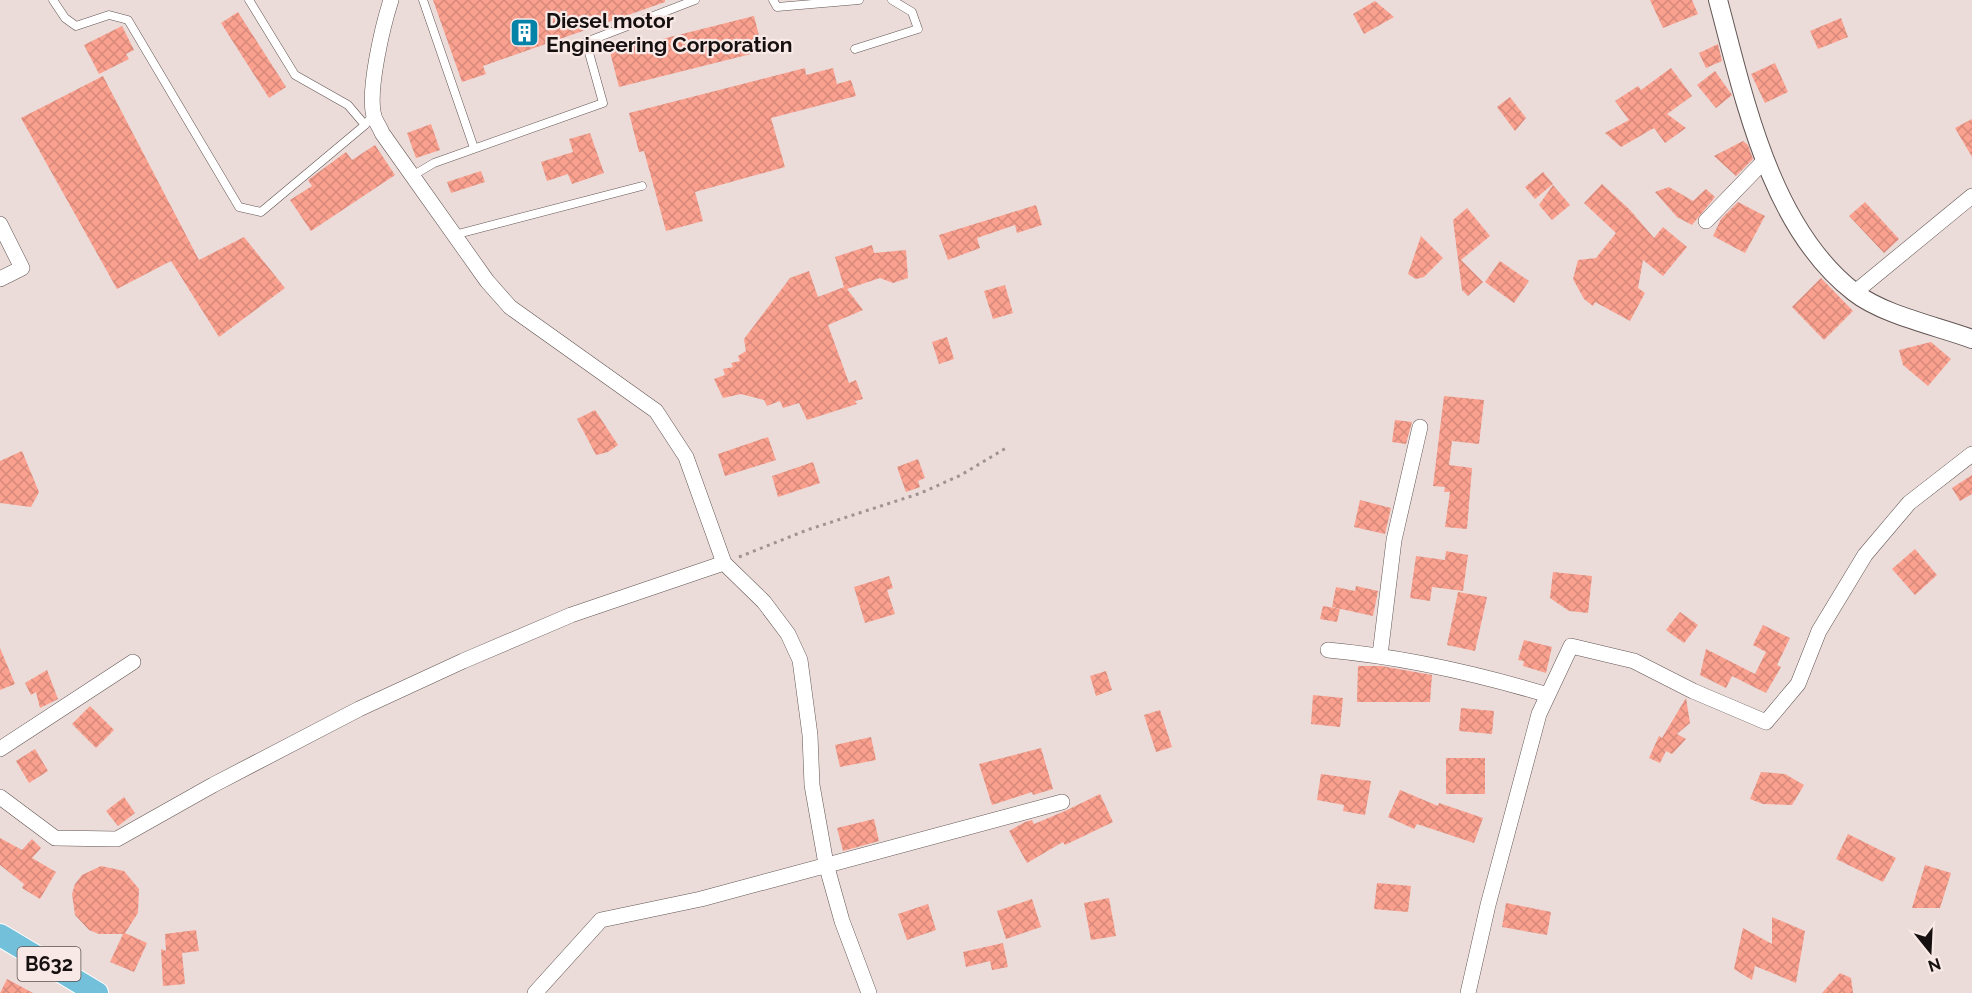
<svg xmlns="http://www.w3.org/2000/svg" width="1972" height="993" font-family="Raleway,sans-serif">
<defs>
<pattern id="building-cross-hatch" width="8" height="8" patternUnits="userSpaceOnUse" patternTransform="scale(1.5)"><rect width="8" height="8" fill="#faa08f"/><path d="M0 0l8 8M0 8l8-8" fill="none" stroke="#d6897a"/></pattern>
</defs>
<rect width="100%" height="100%" fill="#ebdcd9"/>
<path fill="url(#building-cross-hatch)" d="M433,0H665V2L483,66L486,74L462,82Z
M1650,0H1692L1698,14L1663,28Z
M1375,1L1394,17L1364,34L1353,14Z
M238,12L286,87L269,98L221,23Z
M754,16L763,51L619,87L610,52Z
M1841,18L1848,37L1818,49L1810,31Z
M122,26L134,50L126,54L129,59L99,74L84,45Z
M1718,44L1722,61L1706,68L1699,53Z
M1775,63L1788,92L1765,103L1751,74Z
M805,68L806,75L833,68L837,84L851,80L856,96L771,118L785,167L695,192L703,221L666,231L644,151L639,152L629,113Z
M1671,68L1692,96L1667,114L1686,128L1665,143L1654,128L1621,147L1605,133L1629,120L1615,101L1638,86L1641,90Z
M1715,71L1732,95L1716,108L1697,85Z
M103,76L199,260L244,237L285,288L219,337L171,261L117,289L21,118Z
M1510,97L1526,118L1515,131L1497,107Z
M1972,119V157L1955,128Z
M431,124L440,150L416,158L407,133Z
M590,133L604,173L572,184L568,174L547,181L541,162L573,152L569,139Z
M1743,141L1748,145L1753,159L1736,176L1714,156Z
M375,145L395,175L311,231L290,200L312,186L308,180L346,152L352,160Z
M481,171L485,182L451,193L447,182Z
M1543,172L1553,184L1535,199L1525,187Z
M1602,184L1630,210L1654,238L1663,227L1687,247L1663,276L1643,260L1638,288L1645,293L1630,321L1595,302L1593,306L1584,299L1573,279L1578,260L1596,258L1616,233L1584,203Z
M1553,185L1570,205L1552,220L1539,205Z
M1669,187L1693,201L1706,189L1715,197L1692,225L1677,217L1655,192Z
M1738,202L1765,216L1745,253L1713,236L1721,219Z
M1865,202L1899,239L1884,253L1849,216Z
M1036,205L1042,225L1017,233L1015,225L977,238L980,248L948,260L939,235Z
M1467,208L1490,236L1461,260L1483,282L1468,296L1462,290L1453,220Z
M1421,236L1443,258L1424,277L1416,279L1408,274Z
M872,245L874,253L906,250L908,278L893,283L880,278L847,289L863,310L828,325L849,383L856,380L863,399L855,401L857,404L807,420L799,403L783,408L780,401L767,406L764,400L741,394L723,398L714,379L725,375L723,369L733,367L731,363L740,361L738,356L746,351L744,339L790,278L809,271L818,297L844,287L835,257Z
M1500,261L1529,281L1514,303L1485,282Z
M1821,278L1853,311L1824,340L1792,307Z
M1005,285L1013,313L993,319L984,291Z
M947,337L954,359L939,364L932,342Z
M1931,342L1951,359L1928,386L1903,365L1899,350Z
M1444,396L1484,400L1479,444L1452,441L1449,465L1472,468L1467,529L1445,527L1450,492H1444L1445,487L1433,486Z
M595,410L618,445L608,452L596,455L577,419Z
M1395,420L1412,422L1406,444L1392,442Z
M768,437L776,460L725,476L718,454Z
M22,451L39,492L31,507L0,503V461Z
M918,459L925,478L918,481L920,487L906,492L897,467Z
M813,462L820,483L778,497L772,476Z
M1972,475V494L1960,501L1952,488Z
M1360,500L1391,508L1385,534L1354,527Z
M1915,549L1937,575L1915,595L1892,569Z
M1446,551L1468,555L1463,591L1432,587L1430,601L1410,598L1416,556L1445,560Z
M1553,572L1592,576L1588,613L1569,611L1550,598Z
M889,576L893,588L887,590L895,614L865,623L854,587Z
M1356,586L1378,591L1373,616L1332,607L1336,587L1355,591Z
M1458,592L1487,597L1475,651L1447,645Z
M1323,606L1340,609L1337,622L1320,619Z
M1680,612L1698,625L1684,643L1666,630Z
M1763,625L1790,638L1777,665L1781,667L1766,693L1732,676L1726,688L1700,675L1706,649L1755,674L1766,652L1753,645Z
M1524,640L1552,647L1546,673L1523,666L1524,661L1518,660Z
M0,648L15,684L0,690Z
M1358,666H1381L1432,675L1430,702H1357Z
M47,670L58,699L40,708L36,692L31,695L25,683Z
M1106,671L1112,690L1096,696L1090,676Z
M1313,695L1343,698L1340,727L1311,724Z
M1686,698L1690,723L1677,734L1686,739L1672,754L1666,751L1660,763L1649,758L1659,736L1662,738Z
M90,706L114,730L96,748L72,724Z
M1461,708L1494,711L1492,734L1459,731Z
M1160,710L1172,747L1156,752L1144,715Z
M871,737L876,760L840,767L835,745Z
M1041,748L1053,789L1033,795L1032,792L992,805L979,764Z
M35,749L48,771L29,783L16,761Z
M1446,758H1485V794H1446Z
M1761,772L1785,774L1804,785L1792,805L1763,804L1750,799Z
M1321,774L1371,781L1365,815L1343,811L1344,805L1317,800Z
M1400,790L1438,806L1439,803L1483,818L1474,843L1417,824L1414,829L1388,817Z
M1100,794L1113,822L1065,845L1063,842L1027,863L1009,831L1025,822L1032,820L1034,824L1065,811Z
M124,797L135,813L118,826L106,811Z
M874,819L879,841L843,851L837,828Z
M1848,834L1896,858L1883,882L1836,859Z
M0,838L22,850L32,839L41,848L32,858L56,872L40,899L22,888L24,884L0,865Z
M1925,865L1951,873L1940,908H1912Z
M101,866L124,871L139,889L138,913L125,933L147,943L134,972L110,962L123,934H99L89,930L75,915L72,894L75,884L82,875Z
M1377,883L1411,886L1408,912L1374,909Z
M1109,898L1116,936L1091,940L1084,903Z
M1032,899L1041,927L1006,939L997,911Z
M1506,903L1551,912L1547,935L1502,927Z
M928,904L936,930L907,940L898,914Z
M1772,917L1805,931L1796,983L1755,966L1752,980L1734,969L1743,928L1772,944Z
M196,930L199,951L182,953L185,984L163,986L161,949L166,951L165,934Z
M1003,943L1008,967L992,970L990,961L966,967L963,952Z
M1840,973L1851,978L1853,993H1822Z
M7,979L33,993H0Z"/>
<g fill="none" stroke-linecap="round" stroke-linejoin="round">
<defs>
<path id="service" d="M53,0L65,18L76,26L109,15L128,20L239,207L261,212L365,125L373,115
M249,0L295,75L348,105L365,125
M423,0L474,148
M773,0L777,7L859,0
M855,49L918,29L912,12L892,0
M412,176L434,163L603,103L586,42L695,0
M454,235L642,186"/>
<path id="minor" d="M391,0C383,25 367,91 374,116C375,121 380,127 382,133L487,281L510,307L656,411L686,457L724,563L764,602L788,634L800,660L810,735L812,785L826,864L842,921L869,993
M1706,221L1765,160
M0,224L22,268L0,279
M1854,293L1972,196
M1328,650C1404,657 1475,673 1548,695
M1380,655L1394,540L1420,427
M0,749L133,662
M0,797L55,838L117,839L213,785L359,709L463,661L571,615L724,563
M535,993L601,920L701,899L1062,802
M1468,993L1488,905L1539,714L1571,646L1634,661L1693,691L1766,722L1798,684L1819,631L1865,555L1909,503L1972,454"/>
<path id="tertiary" d="M1718,0C1744,97 1770,227 1854,292C1883,315 1937,326 1972,339"/>
<path id="primary" d="M0,935L97,993"/>
</defs>
<use href="#service" stroke="#625553" stroke-width="9"/>
<use href="#minor" stroke="#625553" stroke-width="16"/>
<use href="#tertiary" stroke="#625553" stroke-width="20"/>
<use href="#primary" stroke="#fff" stroke-width="24"/>
<path stroke="#9f9492" stroke-width="3" stroke-dasharray="3 4.5" stroke-linecap="butt" d="M739,557L807,530L921,493L961,475L1006,448"/>
<use href="#service" stroke="#fff" stroke-width="8"/>
<use href="#minor" stroke="#fff" stroke-width="15"/>
<use href="#tertiary" stroke="#fff" stroke-width="18"/>
<use href="#primary" stroke="#72c0d9" stroke-width="22"/>
</g>
<defs>
<symbol id="building-square" viewBox="-11 -11 22 22"><rect x="-9" y="-9" width="18" height="18" rx="4" fill="#0582a7" stroke="#f8e9e6"/><path d="M-4-6H4V6H1V3H-1V6H-4ZM-2.5-4.3h1.7v1.8h-1.7ZM.8-4.3h1.7v1.8H.8ZM-2.5-1h1.7V.8h-1.7ZM.8-1h1.7V.8H.8Z" fill="#fff"/></symbol>
</defs>
<g fill-rule="evenodd">
<use href="#building-square" x="508" y="16" width="33" height="33"/>
</g>
<g text-anchor="middle" stroke-width="4.5" stroke-linejoin="round" paint-order="stroke">
<rect fill="#f8e9e6" stroke="#5a5250" stroke-width="1.5" x="17.5" y="947" width="63" height="34" rx="4.5"/>
<g font-size="20" font-weight="bold" fill="#161110">
<text x="49" y="971">B632</text>
</g>
<g font-size="21" font-weight="bold" fill="#161110" stroke="#f8e9e6" text-anchor="start">
<text x="546" y="28">Diesel motor<tspan x="546" dy="24">Engineering Corporation</tspan></text>
</g>
</g>
<g transform="translate(1930 951) rotate(162)" stroke="#f8e9e6" stroke-width="4.5" paint-order="stroke">
<path d="M0-4.5L10 22L0 15L-10 22Z" fill="#161110"/>
<text y="-9" font-size="16" font-weight="bold" text-anchor="middle" fill="#161110">N</text>
</g>
</svg>
